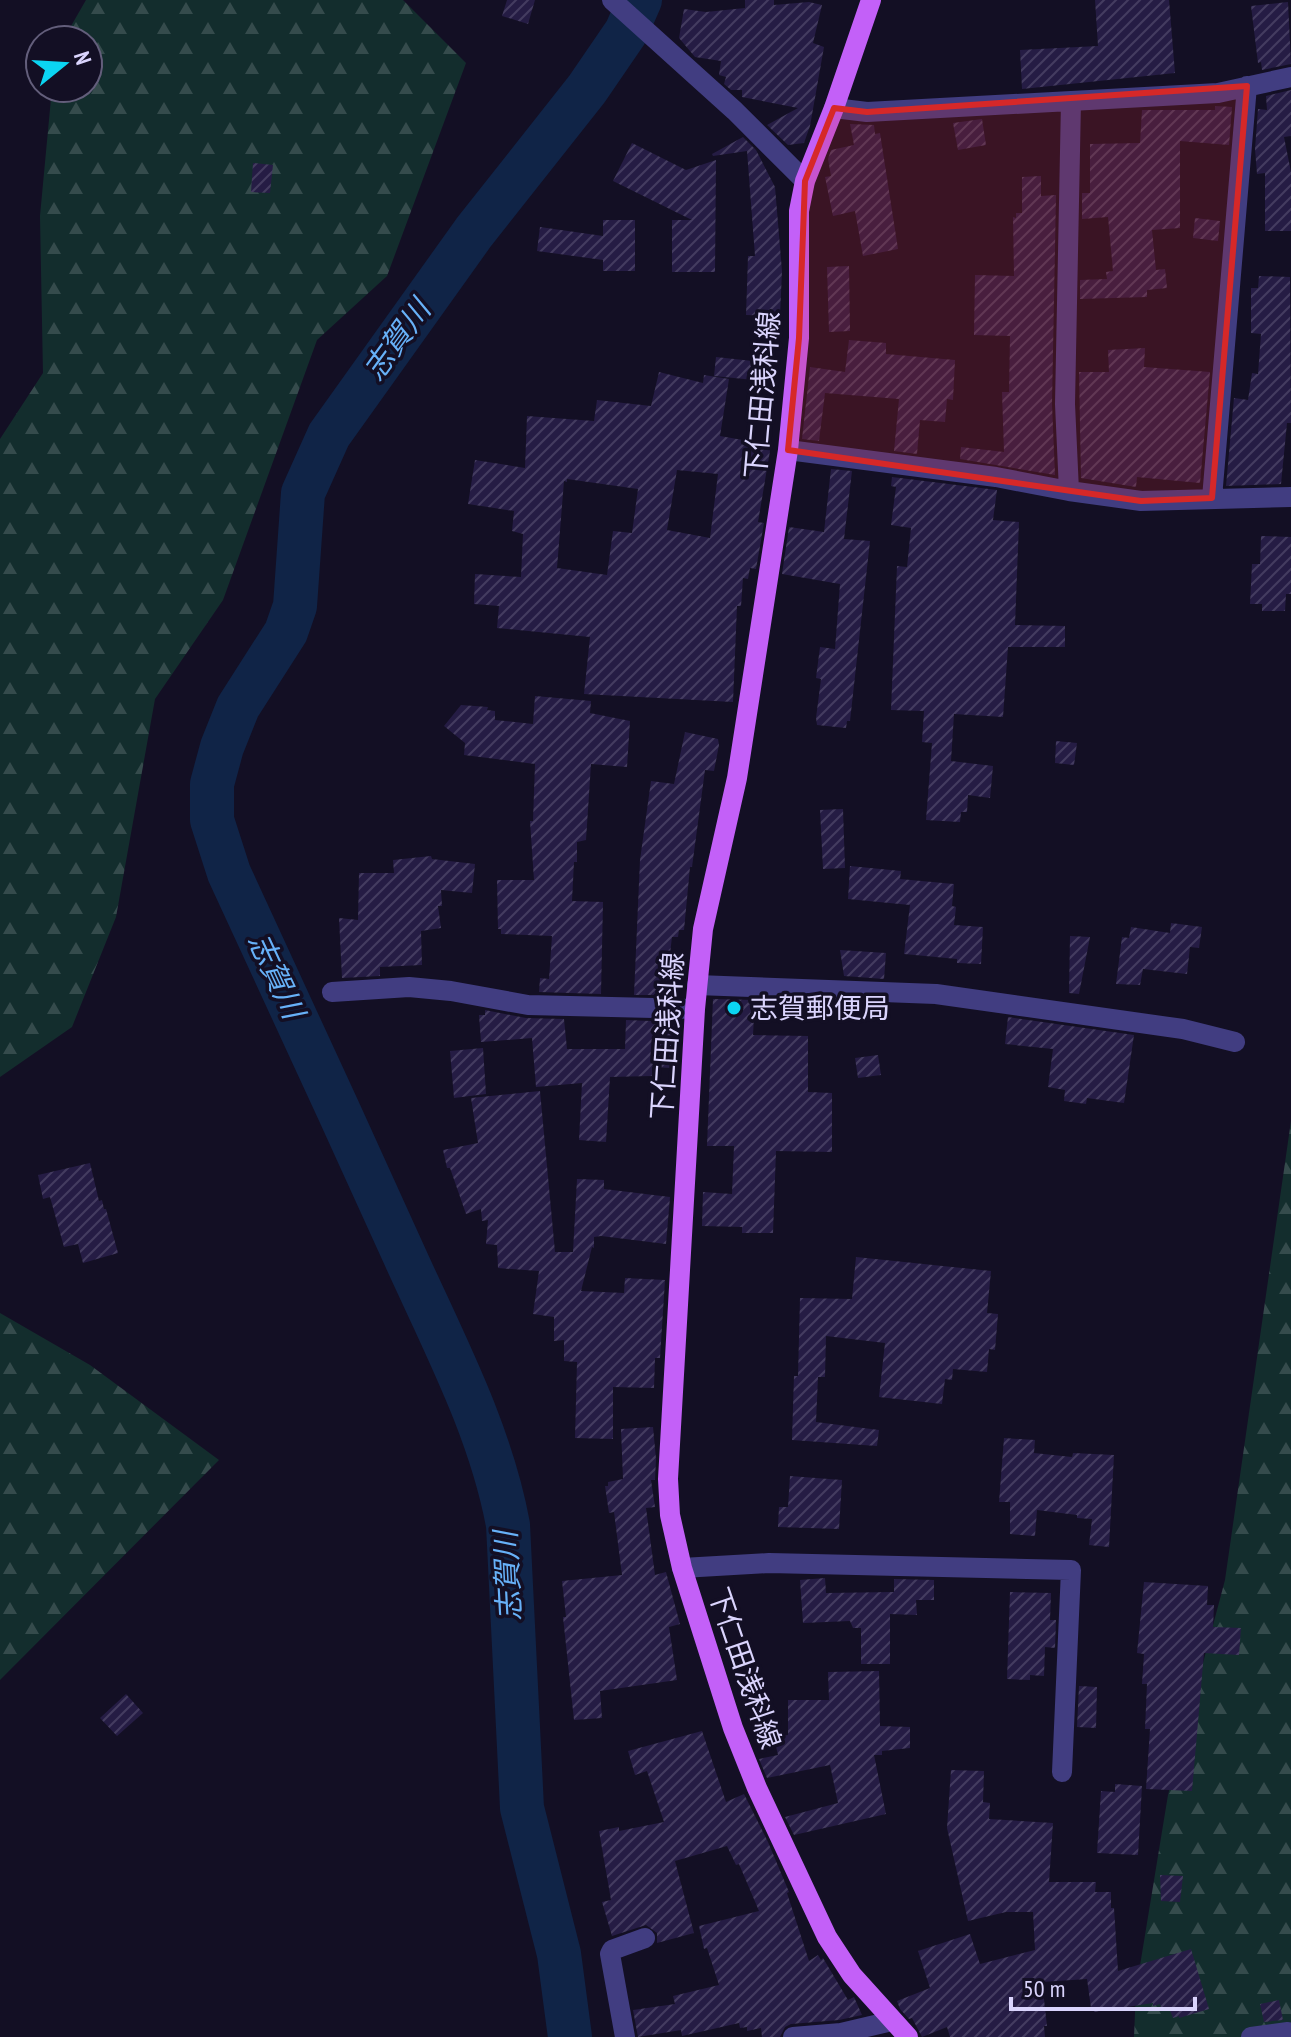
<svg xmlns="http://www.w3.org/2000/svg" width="1291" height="2037" font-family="'PT Sans Narrow','Noto Sans JP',sans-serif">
<defs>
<pattern id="forest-firs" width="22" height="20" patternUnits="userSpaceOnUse" patternTransform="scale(2)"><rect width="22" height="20" fill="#132d2d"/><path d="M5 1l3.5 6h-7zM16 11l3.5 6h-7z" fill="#354b4c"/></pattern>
<pattern id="building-hatch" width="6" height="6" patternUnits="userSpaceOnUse" patternTransform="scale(2)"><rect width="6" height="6" fill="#251c44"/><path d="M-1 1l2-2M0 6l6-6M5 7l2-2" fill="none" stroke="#443c60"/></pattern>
</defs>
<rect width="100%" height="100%" fill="#130f24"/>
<path fill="url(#forest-firs)" d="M86,0H403L466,63L387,276L317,340L223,600L155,699L116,917L72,1027L0,1077V439L43,373L40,216L52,88H88V40H63Z
M1291,1121V2037H1134L1136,1990L1168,1795L1225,1580Z
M0,1313L90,1365L219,1460L0,1680Z"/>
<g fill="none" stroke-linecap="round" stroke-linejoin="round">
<path stroke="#102447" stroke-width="44" d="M570,2037L559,1954L522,1808L508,1525C491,1432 445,1345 406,1259C348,1130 288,1001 229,873L212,820V784L222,747L238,707L286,632L295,606L303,493L329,435L474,232L587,89L626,32L640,0"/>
</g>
<path fill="url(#building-hatch)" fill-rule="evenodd" d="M507,0H535L528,24L502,16Z
M745,0H774V5L809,2L822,5L813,43L824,47L810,126L804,143L788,145L767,125L798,108L742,97V90H731L724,84L726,77L719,75L721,61L695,57L679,38L684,9L706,12L745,8Z
M1095,0H1169L1175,73L1022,89L1020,50L1098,46Z
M1288,2L1291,64L1262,70L1261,62L1258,63L1251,6Z
M1291,90V136L1284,137L1291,172V231H1265V173L1257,174L1255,149L1258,109L1267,110L1266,96Z
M1215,106L1232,107L1229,145L1180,141V228L1152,230L1156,270L1165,269L1167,288L1147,290V297L1080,299V280L1107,279L1106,272L1113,271L1108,217L1082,219V193H1090V144L1140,143L1142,110H1215Z
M982,119L986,145L958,150L953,123Z
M850,124L874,125L875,134L880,133L898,249L863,256L855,211L833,216L825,177L831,176L828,159L831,150L854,145Z
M743,137L756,150L775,187L782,271L780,316L746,315L748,256H755L747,151L713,156L712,154Z
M632,143L686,170L716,160L715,272H672V220H692L613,181Z
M253,163L273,165L270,193L251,192Z
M1041,176V196L1056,195L1052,404L1055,475L960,459L961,447L1004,452L1002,392H1009L1010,336L974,335L975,275L1014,276L1013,217L1016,218V213H1022V177Z
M1195,218L1220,221L1218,241L1193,238Z
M603,220H635V271H603V260L537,251L540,227L603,236Z
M849,266L850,331L829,332L827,267Z
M1259,276L1290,277L1291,423H1287L1281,484L1226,486L1234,398L1248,400L1252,373L1258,374L1261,334L1251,333V288H1258Z
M849,340L886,343V354L955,360L953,400L947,399L945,422L920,420L917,454L894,451L899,399L825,393L819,441L802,439L810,367L845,372Z
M1145,348L1144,367L1210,372L1200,483L1137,477L1136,487L1081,478L1079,372H1109L1108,350Z
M716,357L770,363L765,381L714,376Z
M659,372L703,383L704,375L729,379L720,436L771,445L758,522L764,523L756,569L750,568L748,579L743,578L741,606H737L733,702L584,694L590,637L497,628L499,606L474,604L475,574L521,577L523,534L512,531L514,511L468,504L475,460L525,468L527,416L594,421L597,400L651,406ZM677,470L718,474L710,538L667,530ZM567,479L638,489L632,533L613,531L607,575L557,568L564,481L567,482Z
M831,469L852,471L844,539L870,541L850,721H847L846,728L817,725L816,718L821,679L816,678L820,647L835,649L840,584L782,574L789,527L824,532Z
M892,477L997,490L993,520L1019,522L1015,625L1065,626V647H1008L1003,717L954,714L951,761L993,766L990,798L968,795L967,812H961L960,822L926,820L932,743L922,742L924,711L891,710L897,566L907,567L911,528L891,525L896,487L891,486Z
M1261,536L1291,537V594H1286L1285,611H1262V604H1250L1252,564H1260Z
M535,696L591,701L590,713L630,721L627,767L591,764L586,840L577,842V862H574L572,901L603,902L601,994L539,992L540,978L549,979L552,936L501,934V929H498L497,880H534L530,821H533L535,764L464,755L465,743L444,726L461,705L488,707L487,710L495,711V720L533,724Z
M685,732L718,739L719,745L714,771L705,770L692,867H690L684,930H679L678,937H672L665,995H634L640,860L651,781L674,784Z
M1056,741L1077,743L1074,765L1055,763Z
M843,809L845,868L823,869L820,810Z
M431,856L432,859L475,864L472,893L441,890L442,906H438L441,928L421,931L422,965L380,967V976L342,978L339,918L358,920L359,873H394L393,860Z
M850,866L901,871L900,879L954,884L952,906L956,907L954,925L983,927L981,964L957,963V959L904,954L910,905L848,899Z
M1171,923L1202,927L1199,948L1190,947L1187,974L1143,969L1140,985L1116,984L1122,937L1129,938L1131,927L1170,933Z
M1070,936L1090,937L1079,994L1069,993Z
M840,950L886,953L884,979L844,976Z
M713,999L755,1000L753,1035L808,1036V1092L832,1093V1152L776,1151L773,1233H742V1227L702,1226L703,1192L732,1194L734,1146H707Z
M485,1010L526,1018L564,1019L567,1049H625L626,1020L676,1022V1039H671V1068L652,1067V1076L610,1077L606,1142L579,1140L582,1083L536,1087L532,1038L481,1042L479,1015H485Z
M1008,1017L1134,1035L1124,1103L1087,1098L1086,1104L1064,1101L1065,1090L1048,1087L1053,1049L1005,1044Z
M483,1048L486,1094L454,1098L450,1051Z
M878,1055L881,1075L858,1078L855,1058Z
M540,1091L555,1252H573L577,1179L604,1180V1189L670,1197L666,1244L601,1236L594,1237V1248L592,1247L581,1291L624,1293L625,1278L665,1280L660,1358H655L654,1388L613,1387V1439L575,1438L577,1362L564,1361V1340L554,1341V1317L533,1314L539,1271L498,1268L497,1245L486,1244L488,1220L482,1221L481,1209L466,1214L450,1168H447L443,1150L478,1143L471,1098Z
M90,1163L99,1201L102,1200L104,1209H106L118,1253L83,1263L78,1244L64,1247L50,1197L43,1199L38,1175Z
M856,1257L991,1271L987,1313L998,1314L995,1350L989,1349L987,1372L953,1369L952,1380L945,1379L942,1404L879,1397L885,1343L826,1336L825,1377H818L816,1422L879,1430L877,1446L792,1440L794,1376H798L800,1298L852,1299Z
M653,1427L656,1459L655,1480H651L655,1507L646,1508L655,1575L666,1572L680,1624L669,1627L677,1680L600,1691L602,1718L574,1720L563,1617H566L562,1581L622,1575L614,1512L609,1513L605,1486H608V1482L623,1479L621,1429Z
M1004,1438L1035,1440L1034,1453L1072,1457L1073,1453L1114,1455L1109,1547L1089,1545L1092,1519L1077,1518V1515L1037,1510L1035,1536L1010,1534V1502H999Z
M790,1476L842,1480L839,1529L778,1527L779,1507H788Z
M825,1578L826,1593L894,1592V1579L934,1580V1600H916L917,1615L890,1614V1664H861V1628H853L850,1621L803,1623L800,1580Z
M1144,1582L1208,1586L1207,1605H1214L1213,1627L1241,1628L1239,1655L1204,1653L1192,1791L1146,1789L1150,1729H1145L1147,1684H1142L1144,1654L1137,1653Z
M1010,1592L1051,1593L1050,1620H1056L1055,1648L1045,1647L1044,1676L1030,1675V1680L1007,1679Z
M879,1671L880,1726L910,1727V1748L882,1751V1755H874L886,1814L794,1835L785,1817L838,1803L830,1765L767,1778L759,1759L778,1755L774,1738L788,1735V1700H829L828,1672Z
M1079,1686L1097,1687L1096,1728L1077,1727Z
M126,1694L143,1713L117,1736L100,1718Z
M702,1731L726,1802L744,1794L768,1842L789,1892L787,1893L809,1961L818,1955L821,1960L823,1958L848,2000L854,1997L862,2015L839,2020L791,2024L785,2027L780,2037H762L761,2028L747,2031V2027L740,2028L739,2023L682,2036L681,2030L638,2037L633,2010L675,2004L673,1996L719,1985L707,1948L704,1949L699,1926L759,1911L739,1864L736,1865L727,1846L675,1861L694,1933L657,1943V1933L646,1925L612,1936L602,1902L611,1900L599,1831L619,1827V1831L664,1822L647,1771L635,1775L628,1751Z
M951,1770L984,1771L983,1802L990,1803L989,1819L1053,1823L1049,1882H1096L1095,1892H1111V1908H1114L1118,1971L1191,1949L1209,2009L1179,2018V2016L1173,2018L1169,2008L1162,2011L1160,2004L1153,2006V2003L1094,2012V2007L1091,2008L1087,1979L1042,1982L1047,2026H1044L1045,2037H950L947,2027L922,2037L912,2018L909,2019L900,2009L897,2001L930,1988L918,1951L970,1934L980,1964L1035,1950L1033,1912H1006L968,1921L947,1828Z
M1115,1784L1142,1786L1138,1855L1097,1853L1101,1791L1115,1792Z
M1160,1875L1183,1876L1180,1902L1161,1901Z
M1279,2000L1283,2020L1264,2022L1260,2004Z"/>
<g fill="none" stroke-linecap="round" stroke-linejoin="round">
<path stroke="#413d81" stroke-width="20" d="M612,0L735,111L805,181
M834,108L867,112L1218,93L1291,77
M788,450L996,477L1069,491L1141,501L1291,497
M1069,491L1065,404L1071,101
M1212,498L1247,86
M697,985L936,994L1183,1029L1235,1042
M332,992L409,987L451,991L528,1005L695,1009
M682,1568L769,1563L1071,1570L1062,1772
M625,2037L610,1954L612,1950L645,1938
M793,2037L841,2033L892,2021
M1251,2037L1288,2032L1291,2033"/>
<path stroke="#c360f8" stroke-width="20" d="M871,0L834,108L805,181L799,211V338L788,450L737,778L703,929L695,1009L668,1479L670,1515L682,1568L733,1728L757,1788L827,1937L852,1975L908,2037"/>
</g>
<path fill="#d62828" fill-opacity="0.2" stroke="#d62828" stroke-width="6" stroke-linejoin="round" d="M1247,86L1212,498L1141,501L788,450L799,338L805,181L834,108L867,112Z"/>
<circle fill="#0bd5f2" stroke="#130f24" stroke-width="3" cx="734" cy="1008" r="8"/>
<g text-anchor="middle" stroke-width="7" stroke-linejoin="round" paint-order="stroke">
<g font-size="28" fill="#dad4fd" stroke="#130f24">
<text transform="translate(762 395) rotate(-85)" y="10">下仁田浅科線</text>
<text transform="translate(667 1036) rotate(-86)" y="10">下仁田浅科線</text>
<text transform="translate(745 1668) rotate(71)" y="10">下仁田浅科線</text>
</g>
<g font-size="28" fill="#dad4fd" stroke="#130f24" text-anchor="start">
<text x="750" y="1018">志賀郵便局</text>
</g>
<g font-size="30" font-style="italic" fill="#67b1f8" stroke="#130f24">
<text transform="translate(397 340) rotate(-54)" y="10">志賀川</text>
<text transform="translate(276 976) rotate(65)" y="10">志賀川</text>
<text transform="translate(508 1576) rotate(-93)" y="10">志賀川</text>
</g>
</g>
<g transform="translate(64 64) rotate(72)"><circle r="38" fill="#130f24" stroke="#635e7b" stroke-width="2"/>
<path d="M0-6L14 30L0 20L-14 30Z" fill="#0bd5f2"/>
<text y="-12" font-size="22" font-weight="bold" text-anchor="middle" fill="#dad4fd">N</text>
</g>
<path d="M1011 1997v12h184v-12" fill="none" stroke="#dad4fd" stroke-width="4"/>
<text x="1023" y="1997" font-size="24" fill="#dad4fd" stroke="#130f24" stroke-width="6" paint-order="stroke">50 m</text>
</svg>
